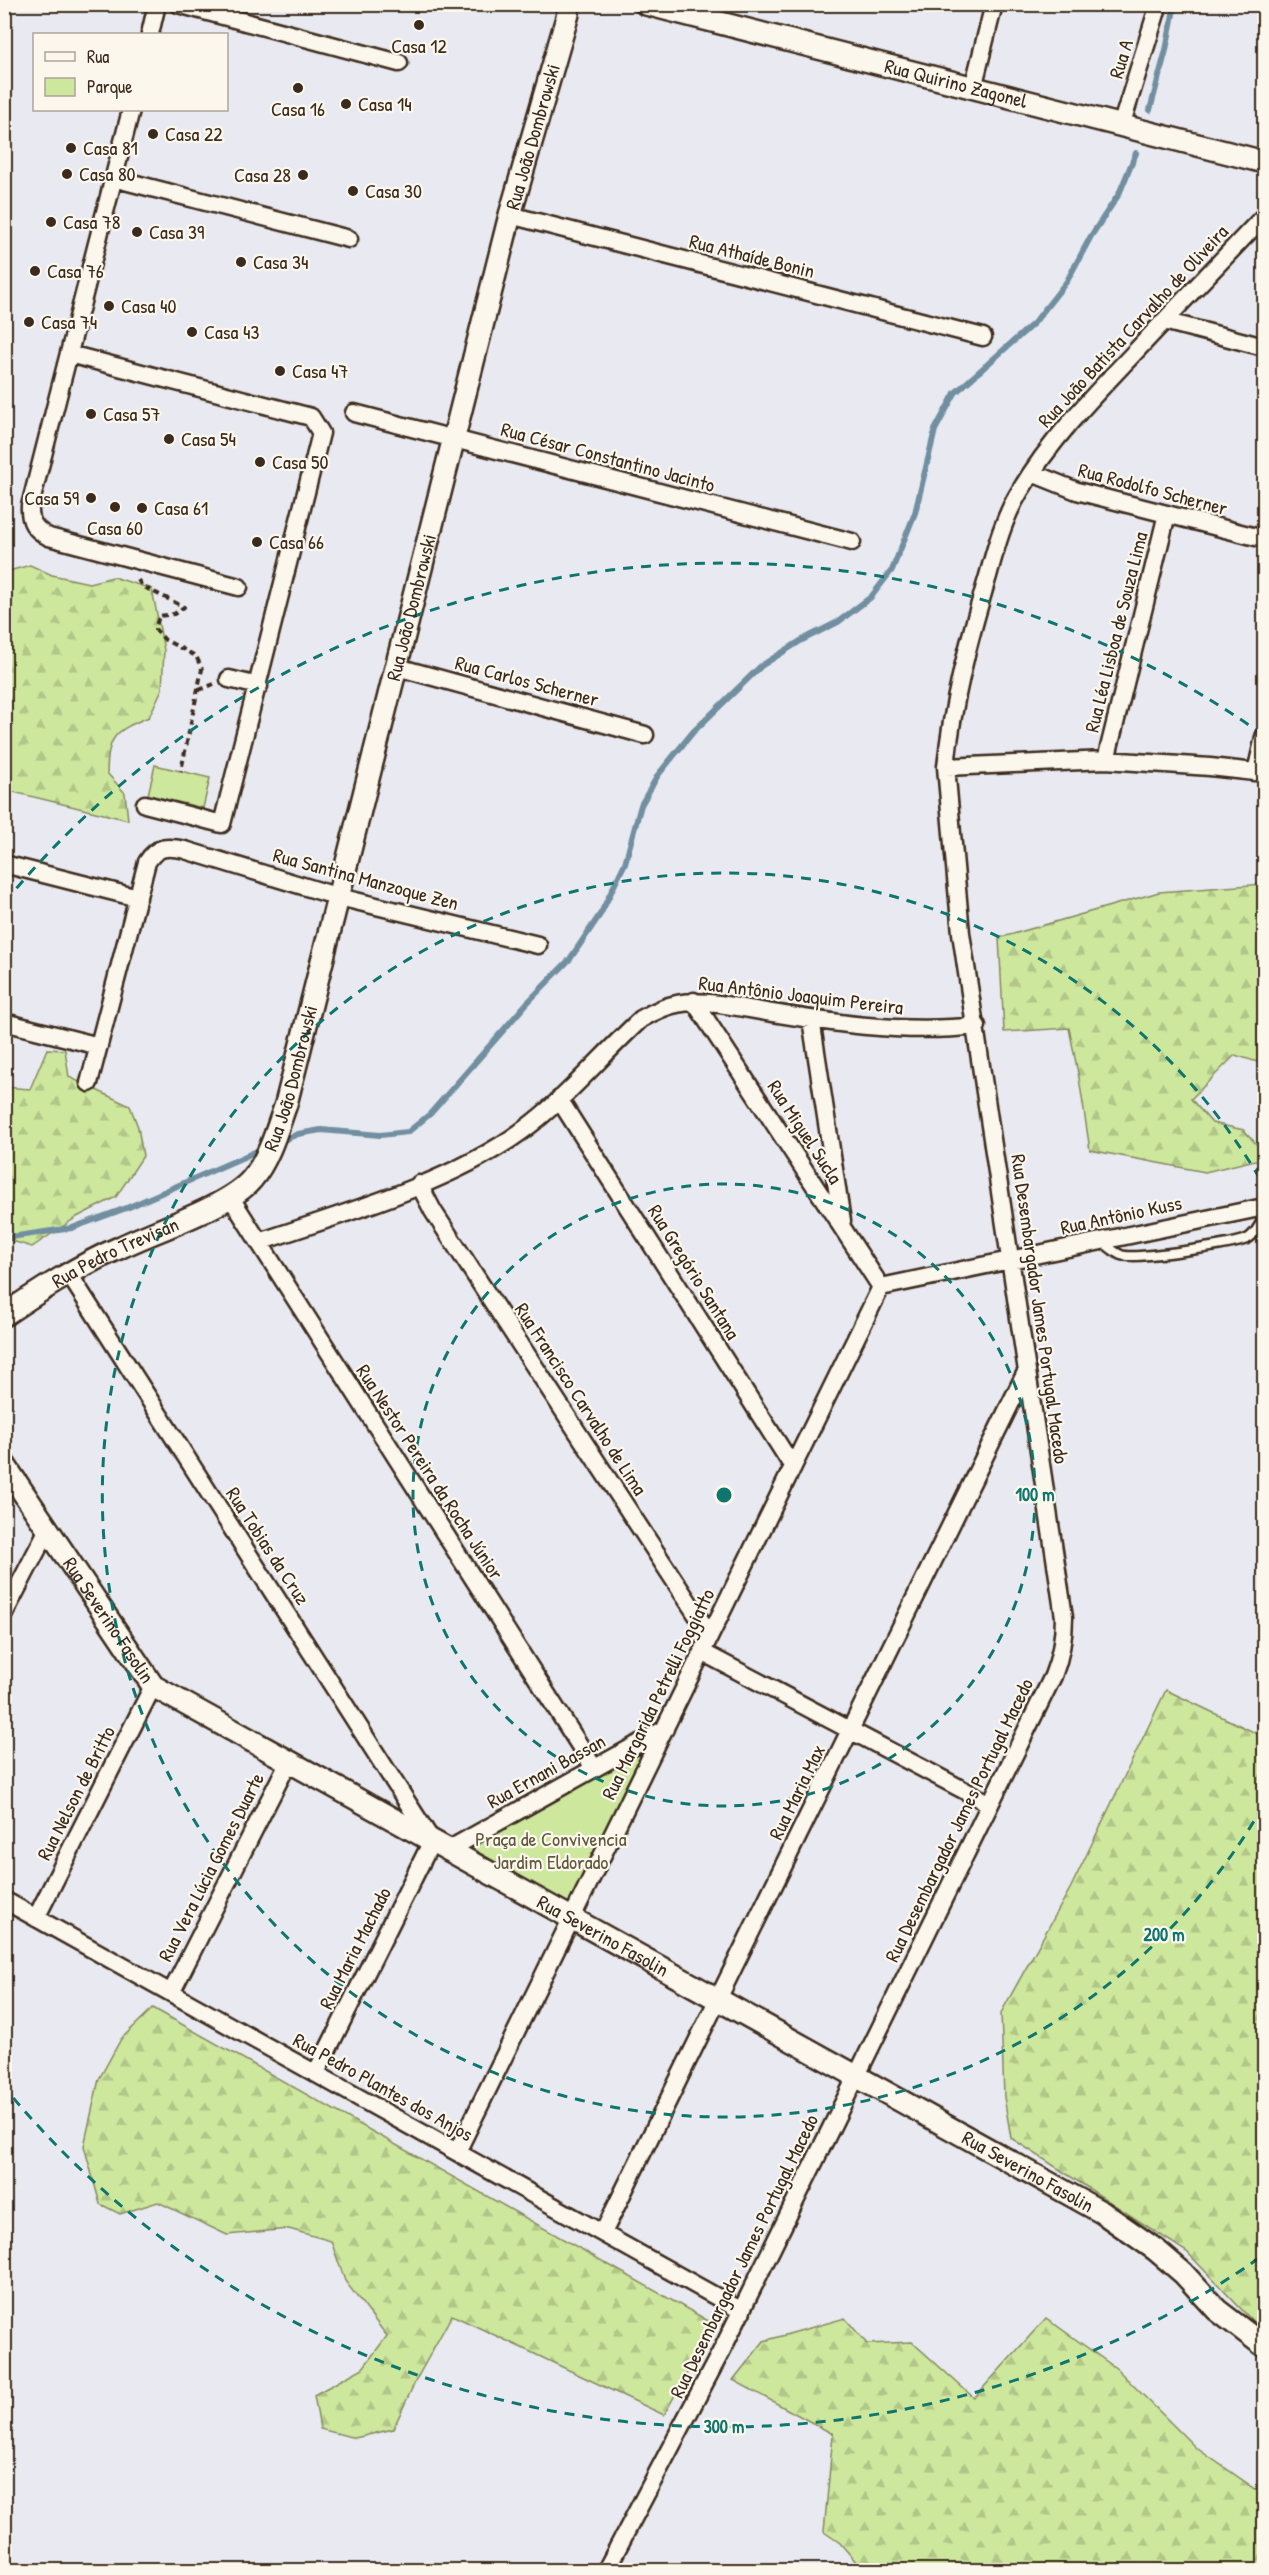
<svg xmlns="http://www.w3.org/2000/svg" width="1269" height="2575" font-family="'Patrick Hand',sans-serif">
<defs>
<pattern id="forest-firs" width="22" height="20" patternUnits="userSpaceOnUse" patternTransform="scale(1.5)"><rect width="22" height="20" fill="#cde79d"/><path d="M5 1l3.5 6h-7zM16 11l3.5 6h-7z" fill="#b1c687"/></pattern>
</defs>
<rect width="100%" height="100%" fill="#e9eaf1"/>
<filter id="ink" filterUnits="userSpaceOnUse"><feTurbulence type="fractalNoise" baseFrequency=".0167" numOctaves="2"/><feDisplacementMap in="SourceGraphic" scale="12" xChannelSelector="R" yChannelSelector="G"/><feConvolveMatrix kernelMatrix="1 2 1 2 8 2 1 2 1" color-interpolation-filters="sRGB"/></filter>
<g filter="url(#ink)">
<path fill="url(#forest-firs)" stroke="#84885e" stroke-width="1.5" d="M5,542L9,571L30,565L52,575L89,583L113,577L152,589L164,650L162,689L149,717C115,731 108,735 107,773L125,793L128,820L5,790Z
M1264,884V1064L1235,1055L1191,1099L1212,1123L1244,1130L1264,1153V1158L1205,1172L1090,1150L1079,1078L1069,1028L1004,1032L999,938L1159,892Z
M47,1049L65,1050L69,1077L130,1106L138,1127L143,1156L116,1197L77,1217L32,1247L5,1239L4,1087L30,1089Z
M1166,1690L1264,1737V2333L1187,2252L1011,2138L1004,2097L1001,2013L1071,1887Z
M153,2008L714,2324L664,2415L452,2315L416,2380L393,2429L355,2438L320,2429L314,2395L363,2368L387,2336L345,2281L331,2241L289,2229L227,2235L158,2202L120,2214L100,2204L84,2146L99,2079L121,2039Z
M845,2318L867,2344L912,2342L974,2398L1046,2318L1117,2369L1195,2447L1264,2495V2570H863L840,2543L824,2532L833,2434L733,2380L764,2341Z"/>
<path fill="#cde79d" stroke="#84885e" stroke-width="1.5" d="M155,765L210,778L203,808L148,795Z
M653,1745L569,1910L462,1851Z"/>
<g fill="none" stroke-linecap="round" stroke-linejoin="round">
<path stroke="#718fa0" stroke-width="6" d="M1150,110L1166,50L1175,4
M279,1142L298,1134L321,1130L380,1135L408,1132L430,1114L528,1002L570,959L601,913L625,863L641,805L658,775L693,732L761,666L802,640L838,622L871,597L892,570L915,513L935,430L955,393L1034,323L1067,281L1091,236L1119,194L1136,153
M4,1238L72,1228L129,1207L264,1148"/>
<defs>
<path id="service" d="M1102,1241C1108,1246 1114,1252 1121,1255C1134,1260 1232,1245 1247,1239C1255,1235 1260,1225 1264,1217"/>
<path id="minor" d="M178,4L399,63
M150,34L157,4
M973,88L994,4
M131,110L30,506C29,522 35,530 49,537L239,587
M1121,126L1159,4
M113,178L349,239
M510,215L983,337
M1164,321L1264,347
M69,354L311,417L321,433L222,824L145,804
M354,413L852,542
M1032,473L1077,491L1264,539
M397,667L645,735
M229,679L259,686
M1106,760L1167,514
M946,767L1106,760L1210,767L1264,773
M1256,772L1264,737
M4,864L138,898
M694,1001L881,1287
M811,1019L842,1221
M4,1022L99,1046
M89,1083L147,862C157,846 167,846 185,850L339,897L538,945
M559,1099L793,1467
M419,1184L433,1211L710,1635
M231,1198L594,1768
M259,1242C342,1214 451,1183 522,1131C566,1099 601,1056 641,1019C670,1002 686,1000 719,1004C805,1018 889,1036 977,1026
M69,1274L432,1841L316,2073
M881,1287L1264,1207
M4,1614L48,1529
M702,1652L990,1804
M448,1850L665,1729
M4,1900L742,2311
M36,1918L153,1686
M171,1993L289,1761
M457,2152L881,1287
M603,2233L1027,1370
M606,2570L723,2348L1053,1676C1061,1656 1064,1639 1064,1617L961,933L946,767C952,703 969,639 988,576C996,547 1004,517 1020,491C1051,439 1094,395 1136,351C1178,306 1221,261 1264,216"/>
<g id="tertiary">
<path id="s1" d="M646,4L1264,162"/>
<path id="s2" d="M4,1315C41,1290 78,1266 119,1248C153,1231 229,1207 252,1179C269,1159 277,1129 286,1104L510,215L568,14V4"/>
<path id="s3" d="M4,1464L153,1686L1103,2213L1156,2250L1183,2273L1217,2310L1264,2346"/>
</g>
</defs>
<use href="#service" stroke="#3b2a1e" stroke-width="13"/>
<use href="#minor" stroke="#3b2a1e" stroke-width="21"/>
<use href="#tertiary" stroke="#3b2a1e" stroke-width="26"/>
<path stroke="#3b2a1e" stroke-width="4" stroke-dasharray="6 4.5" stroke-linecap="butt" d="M138,580L142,586L184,607L174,614L159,616L155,629L165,640L196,656L202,669L181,771
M199,690L214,684"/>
<use href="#service" stroke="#fbf7ec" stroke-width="8"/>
<use href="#minor" stroke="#fbf7ec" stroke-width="16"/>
<use href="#tertiary" stroke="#fbf7ec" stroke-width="21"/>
</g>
</g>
<g fill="none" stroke="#0f766e" stroke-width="3" stroke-dasharray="10 8">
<circle cx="724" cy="1495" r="311"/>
<path d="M1263 1806A622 622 0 1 1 1263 1184"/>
<path d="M1259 2258A932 932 0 0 1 5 2088M5 902A932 932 0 0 1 1259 732"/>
</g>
<g fill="#3b2a1e" stroke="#fbf7ec" stroke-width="2">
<circle cx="419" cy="25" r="6"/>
<circle cx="298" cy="88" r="6"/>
<circle cx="346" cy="104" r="6"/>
<circle cx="153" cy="134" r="6"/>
<circle cx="71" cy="148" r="6"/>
<circle cx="67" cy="174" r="6"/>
<circle cx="303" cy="175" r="6"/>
<circle cx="353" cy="191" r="6"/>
<circle cx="51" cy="222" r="6"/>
<circle cx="137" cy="232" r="6"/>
<circle cx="241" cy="262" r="6"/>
<circle cx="35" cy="271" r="6"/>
<circle cx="109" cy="306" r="6"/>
<circle cx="29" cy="322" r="6"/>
<circle cx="192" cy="332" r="6"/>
<circle cx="280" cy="371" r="6"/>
<circle cx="91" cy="414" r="6"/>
<circle cx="169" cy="439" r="6"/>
<circle cx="260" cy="462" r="6"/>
<circle cx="91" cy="498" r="6"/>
<circle cx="115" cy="507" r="6"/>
<circle cx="142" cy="508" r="6"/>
<circle cx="257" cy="542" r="6"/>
</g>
<g text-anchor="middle" stroke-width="4.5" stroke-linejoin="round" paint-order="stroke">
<g font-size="20" fill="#3b2a1e" stroke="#fbf7ec" text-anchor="start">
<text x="419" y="53" text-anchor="middle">Casa 12</text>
<text x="358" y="111">Casa 14</text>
<text x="298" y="116" text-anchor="middle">Casa 16</text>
<text x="165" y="141">Casa 22</text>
<text x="83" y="155">Casa 81</text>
<text x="79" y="181">Casa 80</text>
<text x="291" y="182" text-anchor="end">Casa 28</text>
<text x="365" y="198">Casa 30</text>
<text x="63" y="229">Casa 78</text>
<text x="149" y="239">Casa 39</text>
<text x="253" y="269">Casa 34</text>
<text x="47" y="278">Casa 76</text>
<text x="121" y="313">Casa 40</text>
<text x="41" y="329">Casa 74</text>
<text x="204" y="339">Casa 43</text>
<text x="292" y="378">Casa 47</text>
<text x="103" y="421">Casa 57</text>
<text x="181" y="446">Casa 54</text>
<text x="272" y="469">Casa 50</text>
<text x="79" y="505" text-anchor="end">Casa 59</text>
<text x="154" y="515">Casa 61</text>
<text x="115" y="535" text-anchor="middle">Casa 60</text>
<text x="269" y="549">Casa 66</text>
</g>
<g font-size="20" fill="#3b2a1e" stroke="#fbf7ec">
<text transform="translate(1121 59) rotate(-73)" y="7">Rua A</text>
<text dy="7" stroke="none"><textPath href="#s1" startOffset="320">Rua Quirino Zagonel</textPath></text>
<text dy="7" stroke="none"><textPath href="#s2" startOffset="1365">Rua João Dombrowski</textPath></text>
<text transform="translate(752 256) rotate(14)" y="7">Rua Athaíde Bonin</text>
<text transform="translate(1133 326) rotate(-47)" y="7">Rua João Batista Carvalho de Oliveira</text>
<text transform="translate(608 457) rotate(15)" y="7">Rua César Constantino Jacinto</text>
<text transform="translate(1153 489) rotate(15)" y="7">Rua Rodolfo Scherner</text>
<text dy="7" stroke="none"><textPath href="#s2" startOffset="879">Rua João Dombrowski</textPath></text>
<text transform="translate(1116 632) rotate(-76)" y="7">Rua Léa Lisboa de Souza Lima</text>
<text transform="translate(527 681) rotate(15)" y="7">Rua Carlos Scherner</text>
<text transform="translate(366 879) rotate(15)" y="7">Rua Santina Manzoque Zen</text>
<text transform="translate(801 995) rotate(7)" y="7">Rua Antônio Joaquim Pereira</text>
<text dy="7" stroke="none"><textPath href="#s2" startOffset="393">Rua João Dombrowski</textPath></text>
<text transform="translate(805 1132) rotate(57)" y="7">Rua Miguel Sucla</text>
<text transform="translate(1121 1215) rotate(-12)" y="7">Rua Antônio Kuss</text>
<text dy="7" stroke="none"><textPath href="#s2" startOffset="128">Rua Pedro Trevisan</textPath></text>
<text transform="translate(694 1272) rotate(58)" y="7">Rua Gregório Santana</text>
<text transform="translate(1040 1309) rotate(82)" y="7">Rua Desembargador James Portugal Macedo</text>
<text transform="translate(581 1399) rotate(57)" y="7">Rua Francisco Carvalho de Lima</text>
<text transform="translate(430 1472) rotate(57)" y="7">Rua Nestor Pereira da Rocha Júnior</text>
<text transform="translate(268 1546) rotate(57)" y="7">Rua Tobias da Cruz</text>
<text dy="7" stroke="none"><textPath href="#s3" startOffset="188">Rua Severino Fasolin</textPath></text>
<text transform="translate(658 1694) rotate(-64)" y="7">Rua Margarida Petrelli Foggiatto</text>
<text transform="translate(546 1771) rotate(-29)" y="7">Rua Ernani Bassan</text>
<text transform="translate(797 1792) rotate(-64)" y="7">Rua Maria Max</text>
<text transform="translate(76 1793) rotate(-63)" y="7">Rua Nelson de Britto</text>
<text transform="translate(959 1820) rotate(-64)" y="7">Rua Desembargador James Portugal Macedo</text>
<text transform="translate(211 1867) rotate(-63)" y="7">Rua Vera Lúcia Gomes Duarte</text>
<text dy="7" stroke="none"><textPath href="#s3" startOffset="782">Rua Severino Fasolin</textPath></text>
<text transform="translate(355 1948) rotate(-63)" y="7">Rua Maria Machado</text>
<text transform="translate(383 2087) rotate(29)" y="7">Rua Pedro Plantes dos Anjos</text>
<text dy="7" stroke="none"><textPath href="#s3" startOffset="1268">Rua Severino Fasolin</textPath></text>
<text transform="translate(744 2256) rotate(-64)" y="7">Rua Desembargador James Portugal Macedo</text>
</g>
<g font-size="20" fill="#60593e" stroke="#fbf7ec">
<text x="551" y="1846">Praça de Convivencia<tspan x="551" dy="23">Jardim Eldorado</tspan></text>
</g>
</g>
<circle cx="724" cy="1495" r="9" fill="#0f766e" stroke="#fbf7ec" stroke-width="3"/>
<g font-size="18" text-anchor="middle" font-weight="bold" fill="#0f766e" stroke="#fbf7ec" stroke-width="4.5" stroke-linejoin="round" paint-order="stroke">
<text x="1035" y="1501">100 m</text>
<text x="1164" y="1941">200 m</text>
<text x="724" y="2433">300 m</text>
</g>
<rect width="1269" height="2575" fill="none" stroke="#fbf7ec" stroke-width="24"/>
<rect x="12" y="12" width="1245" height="2551" fill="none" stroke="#3b2a1e" stroke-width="2" filter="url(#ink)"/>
<rect x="33" y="33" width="195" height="78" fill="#fbf7ec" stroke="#aea59a" stroke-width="1.5"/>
<rect x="45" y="52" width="30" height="9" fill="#fbf7ec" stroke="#aea59a" stroke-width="1.5"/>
<text x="87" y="63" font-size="18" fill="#3b2a1e">Rua</text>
<rect x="45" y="78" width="30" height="18" fill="#cde79d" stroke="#aea59a" stroke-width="1.5"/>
<text x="87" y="93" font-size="18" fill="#3b2a1e">Parque</text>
</svg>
